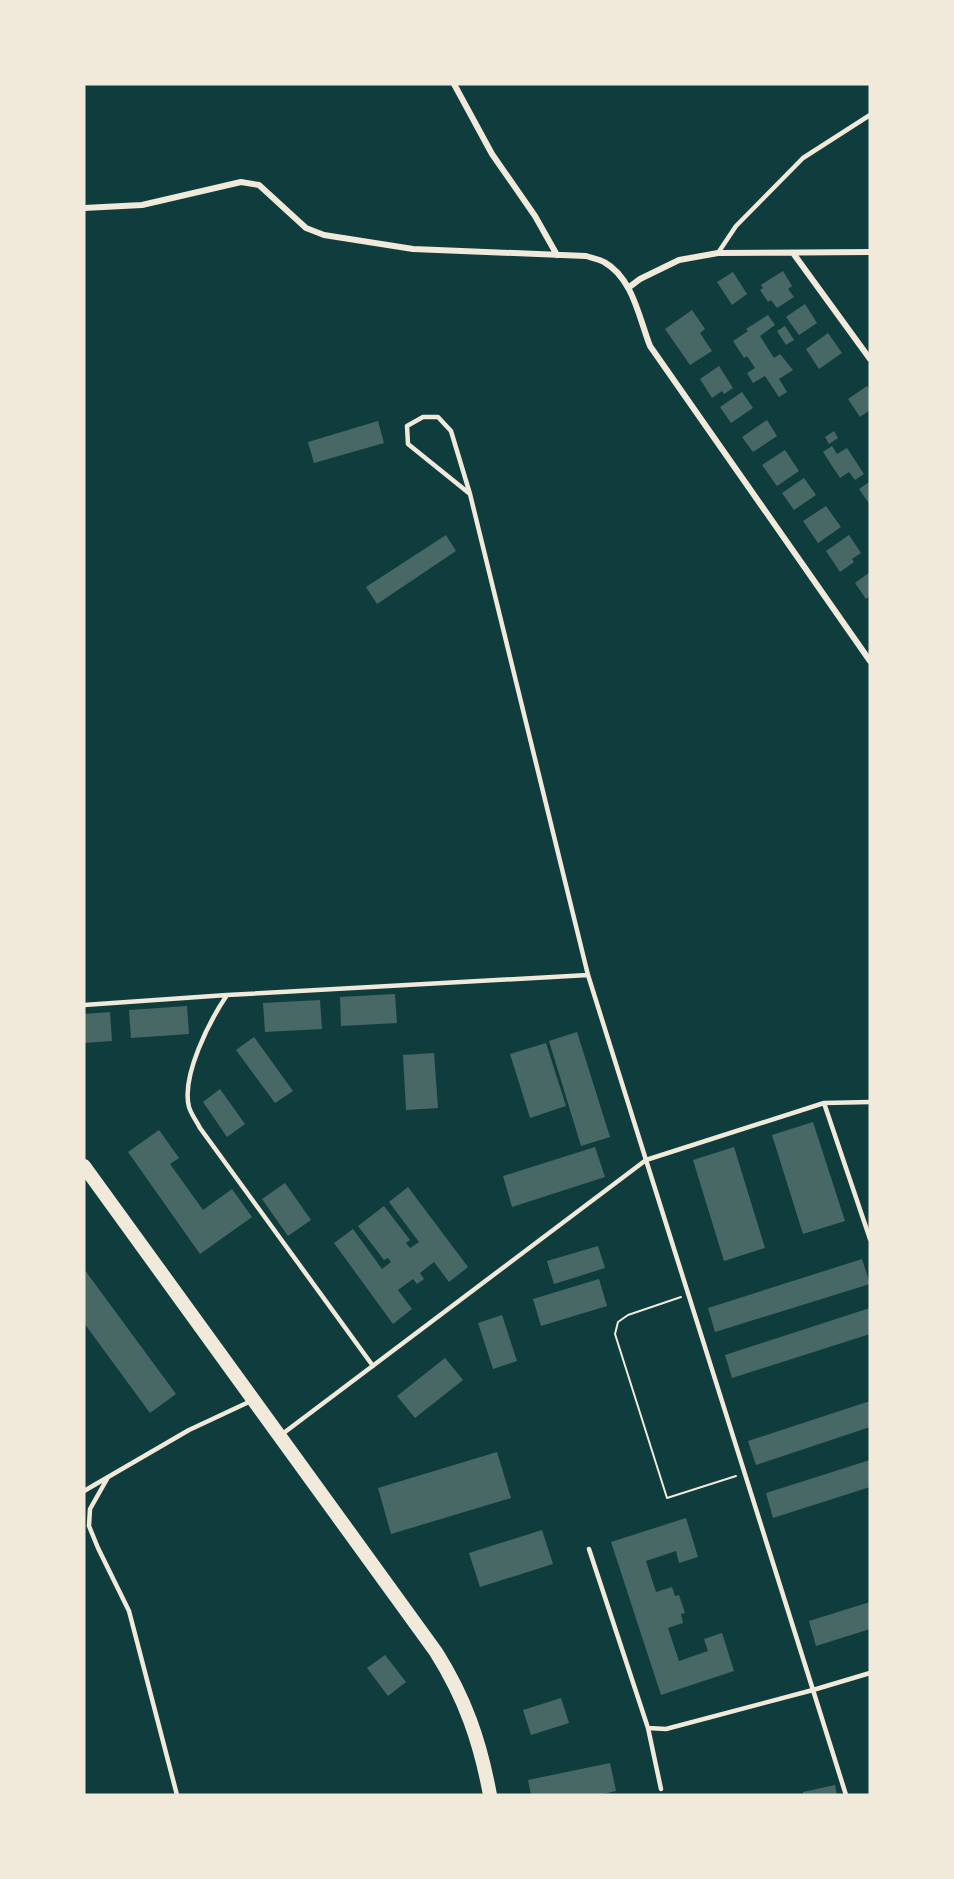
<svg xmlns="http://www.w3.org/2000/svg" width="954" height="1879" font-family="Helvetica,sans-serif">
<rect width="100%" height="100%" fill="#0f3d3e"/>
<path fill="#486865" d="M783,271L792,286L788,289L794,297L777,308L771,300L768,302L760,290L763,288L761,285Z
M733,272L747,294L732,305L717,282Z
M805,304L817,323L799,335L786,317Z
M692,310L705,329L700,333L712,351L690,365L665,329Z
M768,315L775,325L760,336L774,358L780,354L793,370L779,379L787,392L779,397L765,376L753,383L747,373L755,368L747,356L744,358L733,341L748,331L746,329Z
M785,326L794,340L786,345L777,331Z
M828,333L842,353L819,369L806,349Z
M719,366L733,388L724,394L722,391L712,398L700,379Z
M867,386L870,390V410L860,417L848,399Z
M742,392L753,408L731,423L720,407Z
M767,420L777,436L753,452L742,437Z
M378,421L384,443L314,463L308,442Z
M834,431L838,438L829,444L825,437Z
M832,446L837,454L847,448L864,474L855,480L849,472L840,478L823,452Z
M785,450L799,471L777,486L762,465Z
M804,478L816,495L794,510L782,493Z
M869,482L870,485V505L859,489Z
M826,506L841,527L818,543L803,521Z
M446,535L456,551L377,604L366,587Z
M849,535L861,553L852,559L854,562L840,572L826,551Z
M870,572V596L866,599L855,583Z
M395,994L397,1023L341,1026L340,997Z
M320,1000L322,1029L265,1032L263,1003Z
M187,1006L189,1034L131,1038L129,1010Z
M110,1012L112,1041L84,1043V1014Z
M577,1032L610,1137L581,1146L549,1041Z
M254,1037L293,1091L275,1103L236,1050Z
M546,1043L566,1106L530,1118L510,1054Z
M434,1053L438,1108L406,1110L403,1055Z
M220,1089L245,1124L227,1137L203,1102Z
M813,1122L845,1221L803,1234L772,1135Z
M159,1130L179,1158L170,1164L203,1210L232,1189L252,1217L200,1254L128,1152Z
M595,1147L605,1177L512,1207L503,1176Z
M734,1147L765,1248L724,1261L693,1160Z
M285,1183L311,1220L288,1236L262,1199Z
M408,1187L468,1267L449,1282L434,1262L420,1273L424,1279L417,1284L413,1279L398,1290L412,1309L393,1324L334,1243L353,1229L382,1269L391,1262L388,1258L384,1260L358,1226L384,1206L410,1240L406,1243L410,1248L419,1242L389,1202Z
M598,1246L605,1268L554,1284L547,1261Z
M862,1259L870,1284L715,1332L708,1308Z
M84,1269L176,1394L150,1413L84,1323Z
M599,1279L607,1306L541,1326L533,1299Z
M870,1308V1334L732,1378L725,1355Z
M502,1315L517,1361L493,1369L478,1323Z
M445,1358L463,1380L415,1418L397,1396Z
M870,1401V1427L756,1465L748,1441Z
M497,1452L511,1498L391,1534L378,1488Z
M870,1460V1487L773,1518L766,1493Z
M686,1518L698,1557L679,1563L676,1551L646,1561L656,1592L672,1587L675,1596L679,1595L685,1613L681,1614L683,1623L668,1628L679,1661L708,1651L704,1639L722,1633L734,1671L661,1695L611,1542Z
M542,1530L553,1564L480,1587L469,1553Z
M870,1602V1629L816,1646L809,1621Z
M385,1655L406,1682L388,1696L367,1668Z
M561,1698L569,1723L531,1735L523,1710Z
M610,1763L616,1791L599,1795H531L528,1780Z
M835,1785L837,1795H803V1792Z"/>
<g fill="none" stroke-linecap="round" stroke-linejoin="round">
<path stroke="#f1e9da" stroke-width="2" d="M681,1297L628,1315L618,1322L615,1334L667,1498L736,1476"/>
<path stroke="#f1e9da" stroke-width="4.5" d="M718,253L736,226L803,158L870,115
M227,995C210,1020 181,1076 189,1107C191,1114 197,1122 200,1128L373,1366
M84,1005L227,995L588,975
M870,1102L824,1103L646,1160L813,1690L870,1673
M824,1103L870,1239
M281,1435L646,1160L588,975L470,494L451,431L438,417H423L407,426L408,444L470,494
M107,1479L90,1509L89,1526L98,1548L129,1611L177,1795
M84,1491L189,1430L251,1401
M589,1549L648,1728L666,1729L813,1690L846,1795
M648,1728L661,1789"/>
<path stroke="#f1e9da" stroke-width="6" d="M454,84L492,154L535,216L557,255
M84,208L142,205L241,182L259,185L306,228L324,235L413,249L586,256C592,258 599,259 604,262C633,278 639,318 650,346L870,661
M793,253L870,359
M628,288L640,279L679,260L718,253L870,252"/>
<path stroke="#f1e9da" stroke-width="14" d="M84,1166L436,1652C465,1698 480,1741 490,1795"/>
</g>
<rect width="954" height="1879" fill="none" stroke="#f1e9da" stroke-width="171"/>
</svg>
